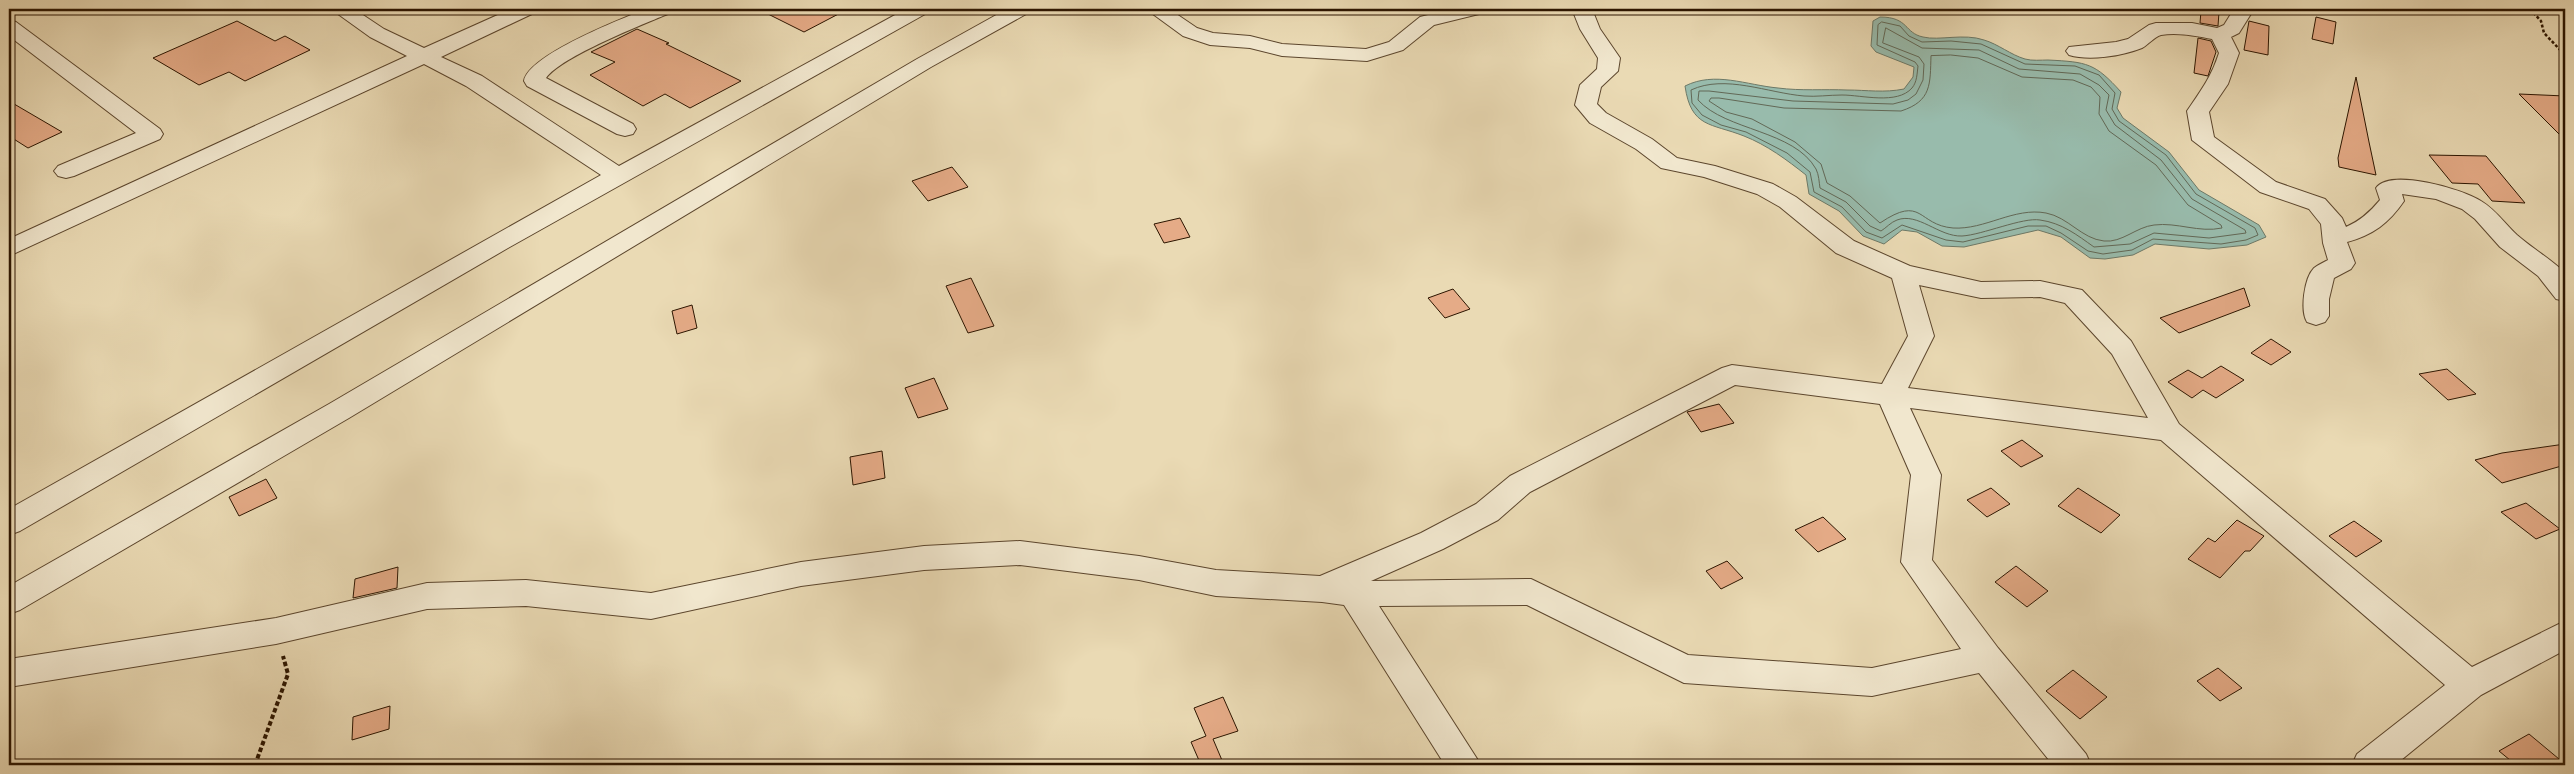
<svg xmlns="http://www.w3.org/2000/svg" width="2574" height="774" font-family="'IM FELL Great Primer',serif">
<rect width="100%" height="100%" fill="#eadab4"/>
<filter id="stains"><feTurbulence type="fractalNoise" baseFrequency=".004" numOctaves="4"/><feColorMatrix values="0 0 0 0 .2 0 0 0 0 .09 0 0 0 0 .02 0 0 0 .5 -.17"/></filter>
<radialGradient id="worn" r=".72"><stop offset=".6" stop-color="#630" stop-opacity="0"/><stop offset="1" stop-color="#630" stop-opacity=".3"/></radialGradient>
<path fill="#98bbac" stroke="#6d7967" d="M1880,17C1909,17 1904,33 1923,37C1939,41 1964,33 1984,40C1998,44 2011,55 2025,59C2032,61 2041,60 2048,60C2087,62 2095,63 2121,92L2117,108L2123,118L2169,152L2199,190L2259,225L2266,237L2247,245L2209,249L2155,244L2133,255L2105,259L2090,258L2061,237L2038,230L1964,247L1942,246L1917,232L1902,230L1884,244L1863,236L1839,211L1809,194L1806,175C1787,160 1767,145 1744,136C1711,123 1691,128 1685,86C1715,71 1746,85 1778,88C1801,91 1824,89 1847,90C1867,90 1884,93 1904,89L1913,77L1914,67L1876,52L1871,46L1873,21Z"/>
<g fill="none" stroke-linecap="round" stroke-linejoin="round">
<path stroke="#626856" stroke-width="1" d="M1882,22L1900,26L1909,36L1922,42L1951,41L1981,44L2025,64L2075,66L2099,75L2115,93L2112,109L2119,121L2166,155L2196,194L2255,228L2258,235L2246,240L2221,244L2153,239L2132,250L2103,254L2088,251L2061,233L2046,226H2028L1963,242L1946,240L1902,225L1882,238L1866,232L1842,207L1814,192L1810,172L1787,153L1746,132L1721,125L1702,115L1692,103L1691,90C1725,74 1768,93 1804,96C1816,97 1829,95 1842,95C1862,95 1897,105 1912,88C1917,82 1917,74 1918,66L1915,62L1877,45L1878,25Z
M1886,28L1922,48L1979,50L2019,69L2080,74L2099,85L2109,95L2106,110L2115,125L2161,160L2192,199L2245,230L2246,233L2209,238L2154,233L2130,244L2094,247C2077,235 2062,223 2040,220C2023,217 1982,235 1962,236C1939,237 1918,212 1897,220C1891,222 1886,228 1881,231L1870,226L1846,202L1820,188C1819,182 1819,175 1816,169C1794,130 1726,131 1698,100L1699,91H1709L1793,101L1893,104L1908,100L1916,94L1923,80L1924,64L1919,57L1883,43Z
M1951,55L1978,58L2022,77L2073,80L2091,87L2100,97L2099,114L2109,131L2156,165L2188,205L2221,225L2222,228C2199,233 2177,222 2154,225C2136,227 2122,243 2104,241C2082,239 2068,217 2046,213C2014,207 1985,230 1953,228C1917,225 1923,194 1880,223L1850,196L1827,183L1821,164L1795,142L1752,119L1726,112L1709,101L1711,98H1719L1784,108L1901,111C1932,101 1930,84 1931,56Z"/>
</g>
<path fill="#e5ab87" stroke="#2c1500" d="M758,9H848L804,32Z
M2201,11L2219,12L2218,26L2200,23Z
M2316,17L2336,22L2333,44L2312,39Z
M237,21L275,41L285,36L310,50L245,81L229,72L199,85L153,58Z
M2249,21L2269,26L2268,55L2244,50Z
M637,29L669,43L666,44L741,81L690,108L665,94L643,106L590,75L615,62L591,52Z
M2198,38L2211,41L2216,52L2208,76L2194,73Z
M2356,77L2369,142L2376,175L2339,167L2338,158Z
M2519,94L2565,96V140Z
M9,101L62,132L28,148L9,136Z
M2429,155L2486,156L2525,203L2492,201L2478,184L2452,183Z
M952,167L968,187L928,201L912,181Z
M1180,218L1190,237L1164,243L1154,224Z
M971,278L994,326L968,333L946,286Z
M2244,288L2250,306L2179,333L2160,318Z
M1453,289L1470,309L1445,318L1428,298Z
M692,305L697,328L677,334L672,311Z
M2271,339L2291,352L2271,365L2251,353Z
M2221,366L2244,380L2216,398L2203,390L2192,398L2168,382L2188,370L2202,378Z
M2447,369L2476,394L2448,400L2419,374Z
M934,378L948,409L918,418L905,388Z
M1719,404L1734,423L1701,432L1687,412Z
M2022,440L2043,456L2021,467L2001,451Z
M2565,444V465L2502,483L2475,460L2502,453Z
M882,451L885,478L853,485L850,457Z
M266,479L277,498L239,516L229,497Z
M1991,488L2010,504L1987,517L1967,500Z
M2078,488L2120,515L2101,533L2058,506Z
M2526,503L2560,529L2536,539L2501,512Z
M1823,517L1846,539L1818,552L1795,530Z
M2237,520L2264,536L2250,551H2245L2220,578L2188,559L2208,538L2215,542Z
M2354,521L2382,541L2356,557L2329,536Z
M1727,561L1743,578L1721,589L1706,571Z
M2016,566L2048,591L2027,607L1995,582Z
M398,567L397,588L353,598L355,579Z
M2218,668L2242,688L2220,701L2197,681Z
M2073,670L2107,697L2080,719L2046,691Z
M1223,697L1238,731L1213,739L1224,765H1201L1191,742L1206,736L1194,708Z
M390,706L389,729L352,740L353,717Z
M2529,734L2565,764V765H2516L2499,751Z"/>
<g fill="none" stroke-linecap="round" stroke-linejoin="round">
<defs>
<path id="minor" d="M331,9H354L384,29L424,48L511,9H537L534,13L441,57L482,76L619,166L906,9H930L927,13L508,248L20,531L9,535V509L601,175L466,86L424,64L9,256V239L407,56L370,37Z
M646,9H673L670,13C644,24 560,57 546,78L633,124L636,129L633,134L625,136L617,134L527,86L524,81C528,55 621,19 646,9Z
M1007,9H1031L1028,13L931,67L349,418L20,610L9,614V586L329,404L917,59Z
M1146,9H1169L1197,28L1213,33L1250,36L1282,44L1366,49L1389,42L1420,17L1452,9H1486L1483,13L1434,25L1403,50L1367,61L1282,56L1250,48L1210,45L1183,36Z
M1572,9H1592L1600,29L1620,58L1618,71L1601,87L1597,104L1606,113L1652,139L1677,158L1715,166L1773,184L1796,197L1854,241L1910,266L1981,282L2040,281L2082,290L2131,341L2179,424L2472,667L2565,621V650L2481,695L2395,765H2352L2357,754L2445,685L2161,440L1910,408L1941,475L1932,560L1998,648L2086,754L2091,765H2053L1979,673L1872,696L1684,683L1527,605L1379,606L1481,765H1445L1344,605L1322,602L1216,596L1139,580L1020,565L924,570L801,586L651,619L526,606L427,609L276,644L9,687V659L276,618L427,583L526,580L651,593L801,562L924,546L1020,541L1139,556L1216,570L1320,576L1421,533L1476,504L1510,476L1722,368L1732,365L1882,384L1908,336L1892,278L1836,253L1780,207L1757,194L1704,177L1661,168L1636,149L1590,123L1575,105L1580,85L1597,69L1598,58L1580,29ZM1919,285L1981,298L2040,297L2065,303L2112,354L2148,418L1908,388L1934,336ZM1735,385L1880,404L1911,475L1901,562L1961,649L1872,668L1688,655L1531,579L1371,581L1443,549L1498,520L1530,492Z
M2234,9H2254L2239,33L2231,37L2239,53L2228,84L2209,112L2214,137L2276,182L2325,199L2342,218L2346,227C2360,221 2370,212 2380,200L2376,188C2390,168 2463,189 2481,201C2496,210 2505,224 2517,235C2532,248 2549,258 2563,271L2565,275V301L2556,299L2538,276L2500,247L2475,219L2462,209L2436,199L2402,194L2404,201C2389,223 2373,235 2347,242L2355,263L2351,269L2334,278L2329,299V316L2325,322L2316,325L2307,322C2300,311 2304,278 2314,268C2318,265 2324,262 2328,260L2323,243L2321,224L2309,209L2260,192L2192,140L2187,111C2200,92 2212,76 2219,53L2212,39C2197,36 2177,32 2161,35C2154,37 2148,45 2142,48C2122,56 2089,61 2069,55L2066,51L2069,47L2116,42L2128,39L2149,25L2156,23H2192L2217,28L2224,25Z
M9,20L16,22L160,129L163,134L160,139L74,176L66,178L58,176L54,171L58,166L136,133L9,36Z"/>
</defs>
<use href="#minor" stroke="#5c462d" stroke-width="2"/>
<path stroke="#2c1500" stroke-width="2.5" stroke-dasharray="3 2" stroke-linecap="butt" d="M2530,9L2541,21L2544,33L2565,55"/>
<path stroke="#2c1500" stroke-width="4" stroke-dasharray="4.5 2.5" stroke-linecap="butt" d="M255,765L288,674L283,656"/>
<use href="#minor" fill="#f1e7ce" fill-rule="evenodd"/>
</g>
<rect width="2574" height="774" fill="none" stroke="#eadab4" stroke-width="30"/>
<rect x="10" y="10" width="2554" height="754" fill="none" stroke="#2c1500" stroke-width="2.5"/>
<rect x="15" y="15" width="2544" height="744" fill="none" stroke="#2c1500"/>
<rect width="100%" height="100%" filter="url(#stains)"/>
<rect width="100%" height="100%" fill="url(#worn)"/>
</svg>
